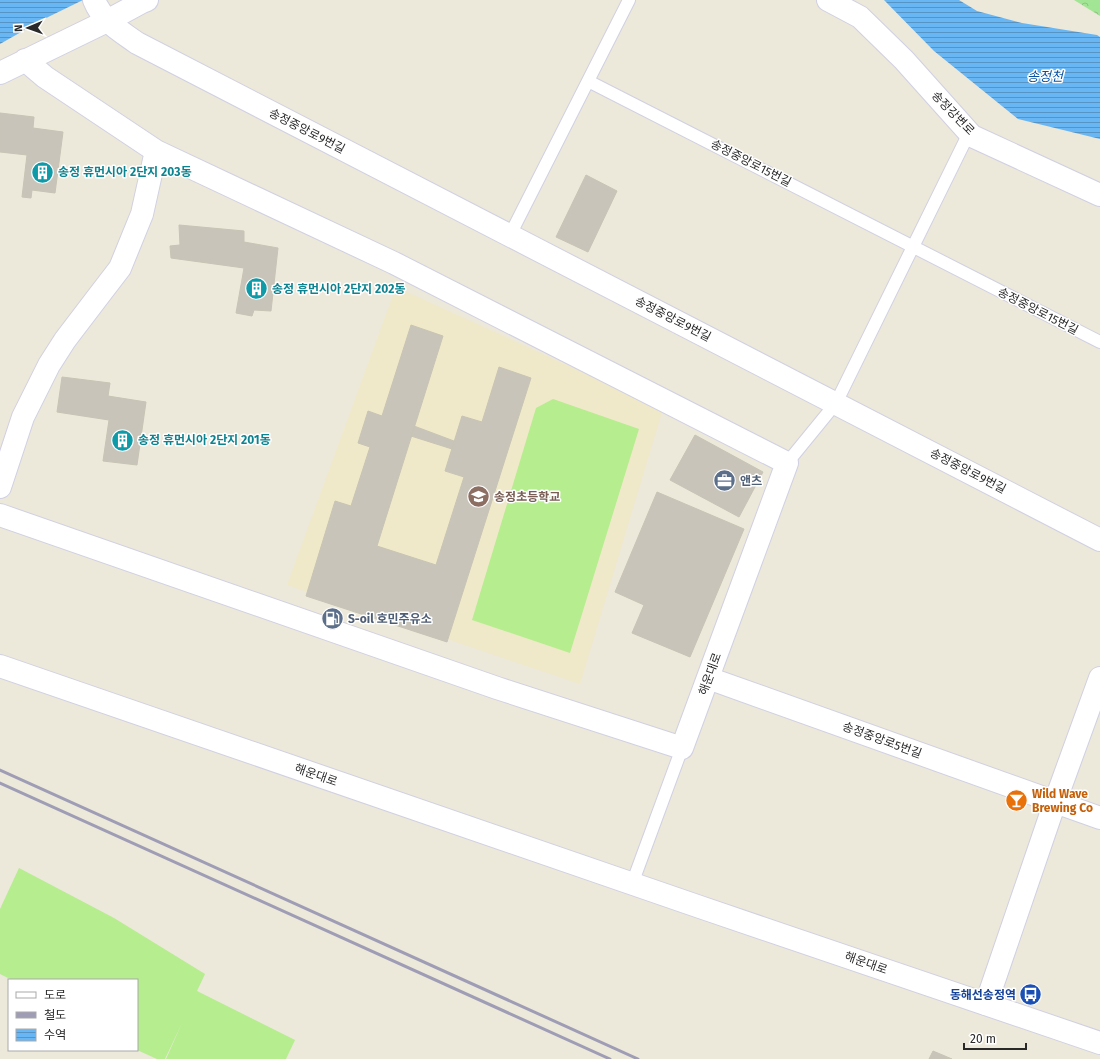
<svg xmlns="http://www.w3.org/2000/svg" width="1100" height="1059" font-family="'Fira Sans','Noto Sans KR',sans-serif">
<defs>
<pattern id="forest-crowns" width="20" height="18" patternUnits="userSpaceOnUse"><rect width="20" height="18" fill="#a2e594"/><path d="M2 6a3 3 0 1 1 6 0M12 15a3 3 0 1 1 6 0" fill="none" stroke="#8cc480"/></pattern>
<pattern id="water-rules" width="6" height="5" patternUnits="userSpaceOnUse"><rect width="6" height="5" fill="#68b6f3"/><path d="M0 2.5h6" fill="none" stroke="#5694c5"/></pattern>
</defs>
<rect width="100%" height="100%" fill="#ece8da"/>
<path fill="#efe9c9" d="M396,287L663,409L580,684L287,585Z"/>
<path fill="url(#forest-crowns)" d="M1074,0H1100V16Z"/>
<path fill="#b5ed8f" d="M553,399L639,429L570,653L472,620L536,408Z
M19,868L114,918L205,974L197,991L295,1040L286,1059H166L182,1023L165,1059H157L137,1050V980H12L0,974V909Z"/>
<path fill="url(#water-rules)" d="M0,0H83L44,19L0,44Z
M884,0H959L977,11L1022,23L1097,35L1100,37V139L1018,119L934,51Z"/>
<path fill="#c8c4ba" stroke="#c8c4b4" d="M0,113L34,117L33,128L63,132L55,193L32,190L31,198L22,197L27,155L0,152Z
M586,175L617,191L588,252L556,237Z
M179,225L244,231V242L278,248L271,311L254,310L252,316L236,313L244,268L171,258L170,246L180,245Z
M411,325L443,336L377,546L436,565L464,477L445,471L462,416L482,422L499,367L531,378L447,642L306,596L335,501L351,506L370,447L358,443L368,411L382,416Z
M62,377L110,383L108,396L146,402L137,465L103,461L109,420L57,412Z
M414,426L454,441L452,449L411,436Z
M695,435L763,472L739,517L670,480Z
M657,492L744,529L690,657L632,633L644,605L615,592Z
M933,1051L952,1059H929Z"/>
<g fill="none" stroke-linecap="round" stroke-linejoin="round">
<defs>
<path id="lane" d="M588,81L1100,342
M510,235L629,0
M787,463L836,403L969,133
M632,884L682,748"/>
<path id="street" d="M94,0C103,22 119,30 137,43L1100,540
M0,73L107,21
M0,487L23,417L49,365L65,340L97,298L120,268L142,214L156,151
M0,515L497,688L682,748L787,463L394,263L156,151L45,77L25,60
M708,678L1100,818
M986,1004L1055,802L1100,678"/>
<path id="secondary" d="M828,0L860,17L904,60L972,136L1100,195
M107,21L142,2L147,0
M0,666L700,907L1100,1043"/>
</defs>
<use href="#lane" stroke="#d0d0e3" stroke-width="14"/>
<use href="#street" stroke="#d0d0e3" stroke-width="24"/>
<use href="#secondary" stroke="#d0d0e3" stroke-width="24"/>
<use href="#lane" stroke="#fff" stroke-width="12"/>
<use href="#street" stroke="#fff" stroke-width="22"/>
<use href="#secondary" stroke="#fff" stroke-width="22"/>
<path stroke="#9e9db5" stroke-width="3" d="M0,770L638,1059
M0,783L610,1059"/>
</g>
<defs>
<symbol id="building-disc" viewBox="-11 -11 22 22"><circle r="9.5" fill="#0f9aa8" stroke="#fff"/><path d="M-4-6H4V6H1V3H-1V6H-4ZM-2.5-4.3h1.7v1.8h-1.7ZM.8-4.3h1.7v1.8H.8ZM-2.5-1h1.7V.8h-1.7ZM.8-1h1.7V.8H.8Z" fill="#fff"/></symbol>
<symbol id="office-disc" viewBox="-11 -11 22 22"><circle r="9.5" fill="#5c6f8a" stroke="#fff"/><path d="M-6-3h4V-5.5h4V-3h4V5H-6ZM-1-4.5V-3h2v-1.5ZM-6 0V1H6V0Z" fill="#fff"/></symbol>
<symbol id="school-disc" viewBox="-11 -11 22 22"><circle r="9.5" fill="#8d6e63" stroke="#fff"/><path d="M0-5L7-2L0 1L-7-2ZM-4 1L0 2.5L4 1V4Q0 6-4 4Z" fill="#fff"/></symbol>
<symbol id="fuel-disc" viewBox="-11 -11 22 22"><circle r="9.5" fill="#5c6f8a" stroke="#fff"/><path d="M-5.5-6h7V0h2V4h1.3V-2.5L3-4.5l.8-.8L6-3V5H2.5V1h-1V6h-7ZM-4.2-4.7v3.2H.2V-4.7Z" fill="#fff"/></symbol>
<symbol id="bar-disc" viewBox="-11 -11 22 22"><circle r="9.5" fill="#e8710a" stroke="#fff"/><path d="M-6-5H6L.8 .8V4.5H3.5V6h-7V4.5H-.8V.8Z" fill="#fff"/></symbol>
<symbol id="bus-disc" viewBox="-11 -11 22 22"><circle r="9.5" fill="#1a4fb4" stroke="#fff"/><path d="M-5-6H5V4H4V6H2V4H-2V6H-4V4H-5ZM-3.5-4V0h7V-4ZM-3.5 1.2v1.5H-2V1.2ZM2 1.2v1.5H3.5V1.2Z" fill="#fff"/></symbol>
</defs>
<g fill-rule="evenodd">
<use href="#building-disc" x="30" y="160" width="25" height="25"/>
<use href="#building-disc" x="244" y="276" width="25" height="25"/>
<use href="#building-disc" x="110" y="428" width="25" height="25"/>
<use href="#office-disc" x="712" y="468" width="25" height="25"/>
<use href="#school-disc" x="466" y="484" width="25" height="25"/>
<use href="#fuel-disc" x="320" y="606" width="25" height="25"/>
<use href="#bar-disc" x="1004" y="788" width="25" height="25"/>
<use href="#bus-disc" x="1018" y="982" width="25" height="25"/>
</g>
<g text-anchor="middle" stroke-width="3" stroke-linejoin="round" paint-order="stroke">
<g font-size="12" fill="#292929" stroke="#fff">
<text transform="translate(953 113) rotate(46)" y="4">송정강변로</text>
<text transform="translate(307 131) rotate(27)" y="4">송정중앙로9번길</text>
<text transform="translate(751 163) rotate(27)" y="4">송정중앙로15번길</text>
<text transform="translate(1038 311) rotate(27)" y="4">송정중앙로15번길</text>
<text transform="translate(673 319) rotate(27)" y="4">송정중앙로9번길</text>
<text transform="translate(968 471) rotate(27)" y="4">송정중앙로9번길</text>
<text transform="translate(710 674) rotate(-70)" y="4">해운대로</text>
<text transform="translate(882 740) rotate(20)" y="4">송정중앙로5번길</text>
<text transform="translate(316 775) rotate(19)" y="4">해운대로</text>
<text transform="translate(866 963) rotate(19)" y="4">해운대로</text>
</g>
<g font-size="12" font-weight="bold" fill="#0d838f" stroke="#fff" text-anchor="start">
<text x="58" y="176">송정 휴먼시아 2단지 203동</text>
<text x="272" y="293">송정 휴먼시아 2단지 202동</text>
<text x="138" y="444">송정 휴먼시아 2단지 201동</text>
</g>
<g font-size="12" font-weight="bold" fill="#4e5e75" stroke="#fff" text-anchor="start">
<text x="740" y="485">앤츠</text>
<text x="348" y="623">S-oil 호민주유소</text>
</g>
<g font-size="12" font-weight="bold" fill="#785e54" stroke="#fff" text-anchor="start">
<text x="494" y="501">송정초등학교</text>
</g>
<g font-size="12" font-weight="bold" fill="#c56008" stroke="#fff" text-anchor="start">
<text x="1032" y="798">Wild Wave<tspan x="1032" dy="14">Brewing Co</tspan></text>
</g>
<g font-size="12" font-weight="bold" fill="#164399" stroke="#fff" text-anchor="end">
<text x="1016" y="999">동해선송정역</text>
</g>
<g font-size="13" font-style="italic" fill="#08509f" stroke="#fff">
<text x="1045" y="81">송정천</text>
</g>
</g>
<rect x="8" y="979" width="130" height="72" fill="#ffffff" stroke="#a9a9a9"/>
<rect x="16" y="992" width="20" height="6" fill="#ffffff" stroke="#a9a9a9"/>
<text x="44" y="999" font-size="12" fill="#292929">도로</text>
<rect x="16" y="1012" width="20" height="6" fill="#9e9db5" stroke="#a9a9a9"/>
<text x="44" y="1019" font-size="12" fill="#292929">철도</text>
<rect x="16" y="1029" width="20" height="12" fill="url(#water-rules)" stroke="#a9a9a9"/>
<text x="44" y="1039" font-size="12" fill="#292929">수역</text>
<g transform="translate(28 28) rotate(268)" stroke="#ffffff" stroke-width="3" paint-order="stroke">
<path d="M0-3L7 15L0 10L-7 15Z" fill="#292929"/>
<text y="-6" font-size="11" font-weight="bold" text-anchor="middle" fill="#292929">N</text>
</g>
<path d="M964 1043v6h62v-6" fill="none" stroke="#292929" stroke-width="2"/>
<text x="970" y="1043" font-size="12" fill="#292929" stroke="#ffffff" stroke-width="3" paint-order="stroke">20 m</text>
</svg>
